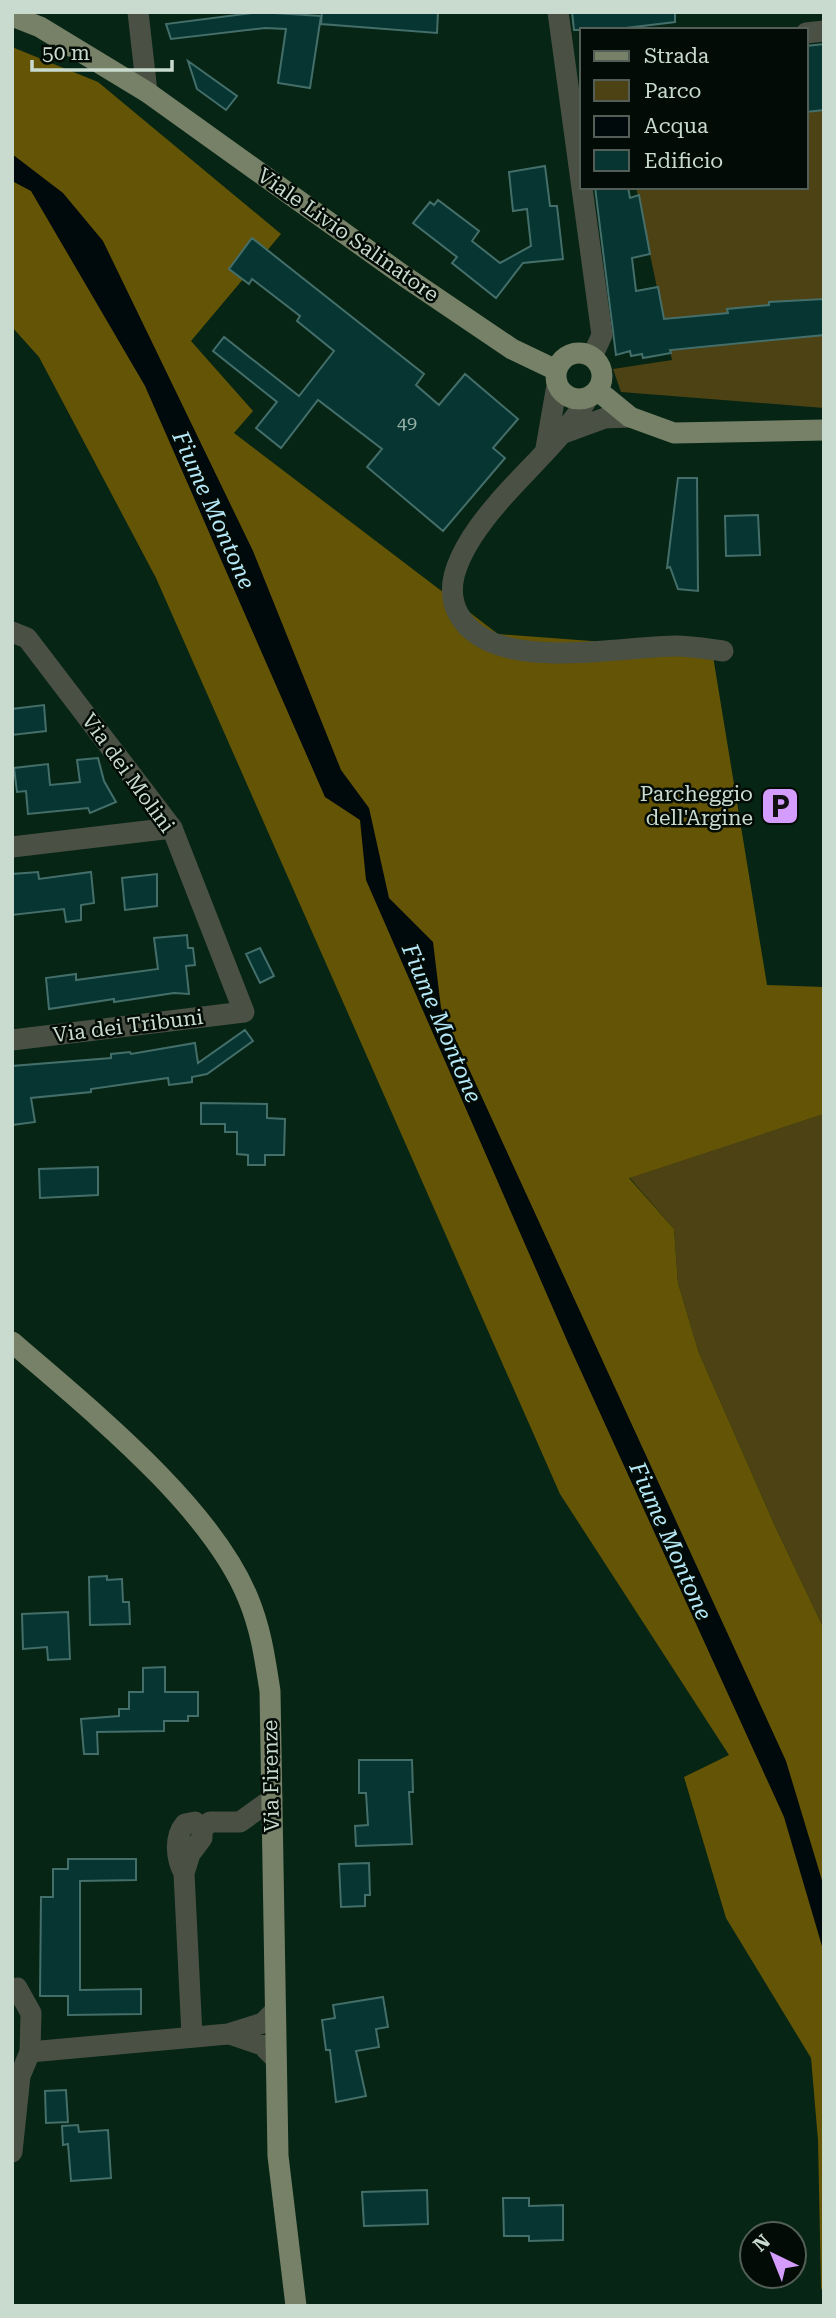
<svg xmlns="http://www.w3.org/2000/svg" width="836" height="2318" font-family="'Roboto Serif',serif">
<rect width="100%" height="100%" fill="#062514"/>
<path fill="#4d4214" d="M806,108H824V408L621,392L613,369L672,360L636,187H806Z
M824,1114V1629L775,1526L699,1353L678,1283L674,1229L629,1177Z"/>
<path fill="#645406" d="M12,47L98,82L281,234L191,341L253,411L234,433L498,634L712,650L767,985L824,987V1114L629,1178L674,1229L678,1283L699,1353L775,1526L824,1629V2294L821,2288L818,2140L811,2058L726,1918L684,1777L729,1755L560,1494L156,578L39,357L12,327Z"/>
<path fill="#00090c" d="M12,154L63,193L103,241L253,551L341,770L369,808L389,898L433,942L441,1008L786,1761L824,1887V1953L784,1817L569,1345L366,880L360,820L325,797L145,386L31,191L12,181Z"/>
<path fill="#063532" stroke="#446e6a" stroke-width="2" d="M259,12L321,16L310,88L278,83L286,29L265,28L171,39L166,24Z
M322,12H438L437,33L321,24Z
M572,12H675V22L609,30H574Z
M824,44V110L806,112V46Z
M188,61L237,96L226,110L197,89Z
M545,166L550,206H557L563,259L523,263L496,298L452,263L457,257L413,223L430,202L434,205L438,200L479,231L472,241L500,263L531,246L527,209L513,211L509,172Z
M595,187H628L630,198L639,195L650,254L632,258L636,291L658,287L664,319L728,313L727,309L769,305V302L824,299V335L670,350L671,353L643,358L642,354L631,356L630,351L616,355Z
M252,238L424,374L416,385L439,405L465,374L518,419L493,448L505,458L443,531L367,467L382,449L318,400L281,448L256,428L277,402L213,351L224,337L299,396L334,351L297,321L300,316L252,279L249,284L229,269Z
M678,478H697L698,591L678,589L670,567L667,568Z
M758,515L760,555L726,556L725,516Z
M44,705L46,731L12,735V709Z
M98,758L104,781L116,802L90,813L88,808L28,814L26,791L17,792L14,768L48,764L50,785L80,782L77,760Z
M38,872L39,879L91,872L94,903L81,905V920L66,922L64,909L12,915V874Z
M157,874V906L125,910L122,878Z
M187,935L188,948H193L195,965L186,966L189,994L174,993L114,1002V999L49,1009L46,978L76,974V980L158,969L154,938Z
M260,948L274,976L260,983L246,954Z
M245,1030L253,1041L207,1074L192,1077V1082L169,1085L168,1078L91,1089V1092L31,1098L35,1122L12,1125V1066L111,1058V1054L130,1052L131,1054L195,1043L198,1063Z
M201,1103L267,1104V1118L285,1119L284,1155H265V1165H248V1155L237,1154V1132H225V1124H201Z
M98,1167V1195L40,1198L39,1169Z
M107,1576V1580L122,1579L123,1602H129L130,1624L90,1625L89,1577Z
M68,1612L70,1659L48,1660L47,1647L23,1649L22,1614Z
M165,1667V1692H198V1716H188V1721H164V1731L97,1732L98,1754H84L81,1719L119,1716V1709H129V1692H143V1668Z
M359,1760H412L413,1792H409L412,1844L356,1846L355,1826L368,1825L366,1793H359Z
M68,1859H136V1880L80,1881V1990L141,1989V2014L68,2015V1996H40L41,1897H53V1869H68Z
M369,1863L370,1895H365V1906L341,1907L339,1864Z
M383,1997L388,2027L376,2029L379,2047L356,2051L366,2096L336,2102L330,2050H326L322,2020L335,2018L333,2005Z
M66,2090L68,2122L46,2123L45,2091Z
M78,2125L79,2132L108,2130L111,2178L71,2181L68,2144L63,2145L62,2126Z
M427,2190L428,2224L364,2226L362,2192Z
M503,2198H529V2206L563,2205V2240L529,2241V2236H504Z"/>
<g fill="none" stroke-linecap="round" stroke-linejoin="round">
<path stroke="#4a5043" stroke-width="21" d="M138,12L147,92
M558,12L602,335L592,357
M806,33L824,31
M588,398C556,450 505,486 472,537C457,561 444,589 459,615C493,675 618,646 676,646C691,646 708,649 723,651
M564,433L605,418L630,417
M546,448L557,385
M12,632L27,638L172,828L244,1012L12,1040
M12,847L172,828
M202,1829L210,1822H240L272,1799
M184,1873C176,1859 174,1837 185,1824L195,1822L202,1829V1838L190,1854L184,1873L192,2036
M12,1989L17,1988L31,2013L30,2052L20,2076L12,2152
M230,2034L262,2045L276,2059
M30,2052L228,2034L263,2023L275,2011"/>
<path stroke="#768167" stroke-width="21" d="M12,16L40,27L147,92L404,276L512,349L556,370
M556 376a23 23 0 1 1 46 0a23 23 0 1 1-46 0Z
M597,390L630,417L674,433L824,430
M12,1342C88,1408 210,1505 248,1598C261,1629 265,1659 270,1691L278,2156L296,2306"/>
</g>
<defs>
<symbol id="parking-square" viewBox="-11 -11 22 22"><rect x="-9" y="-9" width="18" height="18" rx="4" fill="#d49cfc" stroke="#020b05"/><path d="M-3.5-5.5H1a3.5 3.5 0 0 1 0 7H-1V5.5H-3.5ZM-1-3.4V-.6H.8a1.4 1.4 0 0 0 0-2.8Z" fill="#111"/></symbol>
</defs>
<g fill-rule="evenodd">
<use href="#parking-square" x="758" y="784" width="44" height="44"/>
</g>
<g text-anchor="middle" stroke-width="5" stroke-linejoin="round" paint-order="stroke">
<g font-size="18" fill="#98b1a8">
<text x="407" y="429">49</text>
</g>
<g font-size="21" fill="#c9dacf" stroke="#020b05">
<text transform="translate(348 235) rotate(35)" y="7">Viale Livio Salinatore</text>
<text transform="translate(128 773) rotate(54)" y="7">Via dei Molini</text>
<text transform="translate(128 1026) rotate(-7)" y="7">Via dei Tribuni</text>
<text transform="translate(271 1776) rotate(-91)" y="7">Via Firenze</text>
</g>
<g font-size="21" fill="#c9dacf" stroke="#020b05" text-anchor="end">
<text x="753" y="801">Parcheggio<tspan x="753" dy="24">dell'Argine</tspan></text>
</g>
<g font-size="23" font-style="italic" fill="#b6e9f8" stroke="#020b05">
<text transform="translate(214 510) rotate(66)" y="8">Fiume Montone</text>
<text transform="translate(442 1023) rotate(67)" y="8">Fiume Montone</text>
<text transform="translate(671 1541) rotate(66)" y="8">Fiume Montone</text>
</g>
</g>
<rect width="836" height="2318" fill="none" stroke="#c9dacf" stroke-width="28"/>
<rect x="580" y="28" width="228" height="161" fill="#020b05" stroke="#525e56" stroke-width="2"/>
<rect x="594" y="51" width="35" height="10" fill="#768167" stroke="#525e56" stroke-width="2"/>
<text x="644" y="63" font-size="21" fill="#c9dacf">Strada</text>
<rect x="594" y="80" width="35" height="21" fill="#4d4214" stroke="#525e56" stroke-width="2"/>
<text x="644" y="98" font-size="21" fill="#c9dacf">Parco</text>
<rect x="594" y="116" width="35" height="21" fill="#00090c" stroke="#525e56" stroke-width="2"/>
<text x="644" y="133" font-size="21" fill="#c9dacf">Acqua</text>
<rect x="594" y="150" width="35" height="21" fill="#063532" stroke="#525e56" stroke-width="2"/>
<text x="644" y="168" font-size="21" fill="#c9dacf">Edificio</text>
<g transform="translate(773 2255) rotate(317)"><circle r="33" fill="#020b05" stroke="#525e56" stroke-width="2"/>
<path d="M0-5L12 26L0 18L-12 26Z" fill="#d49cfc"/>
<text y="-10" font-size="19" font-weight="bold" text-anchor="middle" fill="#c9dacf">N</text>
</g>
<path d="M32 60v10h140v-10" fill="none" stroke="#c9dacf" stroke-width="3.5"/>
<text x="42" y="60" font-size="21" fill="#c9dacf" stroke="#020b05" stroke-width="5" paint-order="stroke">50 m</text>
</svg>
